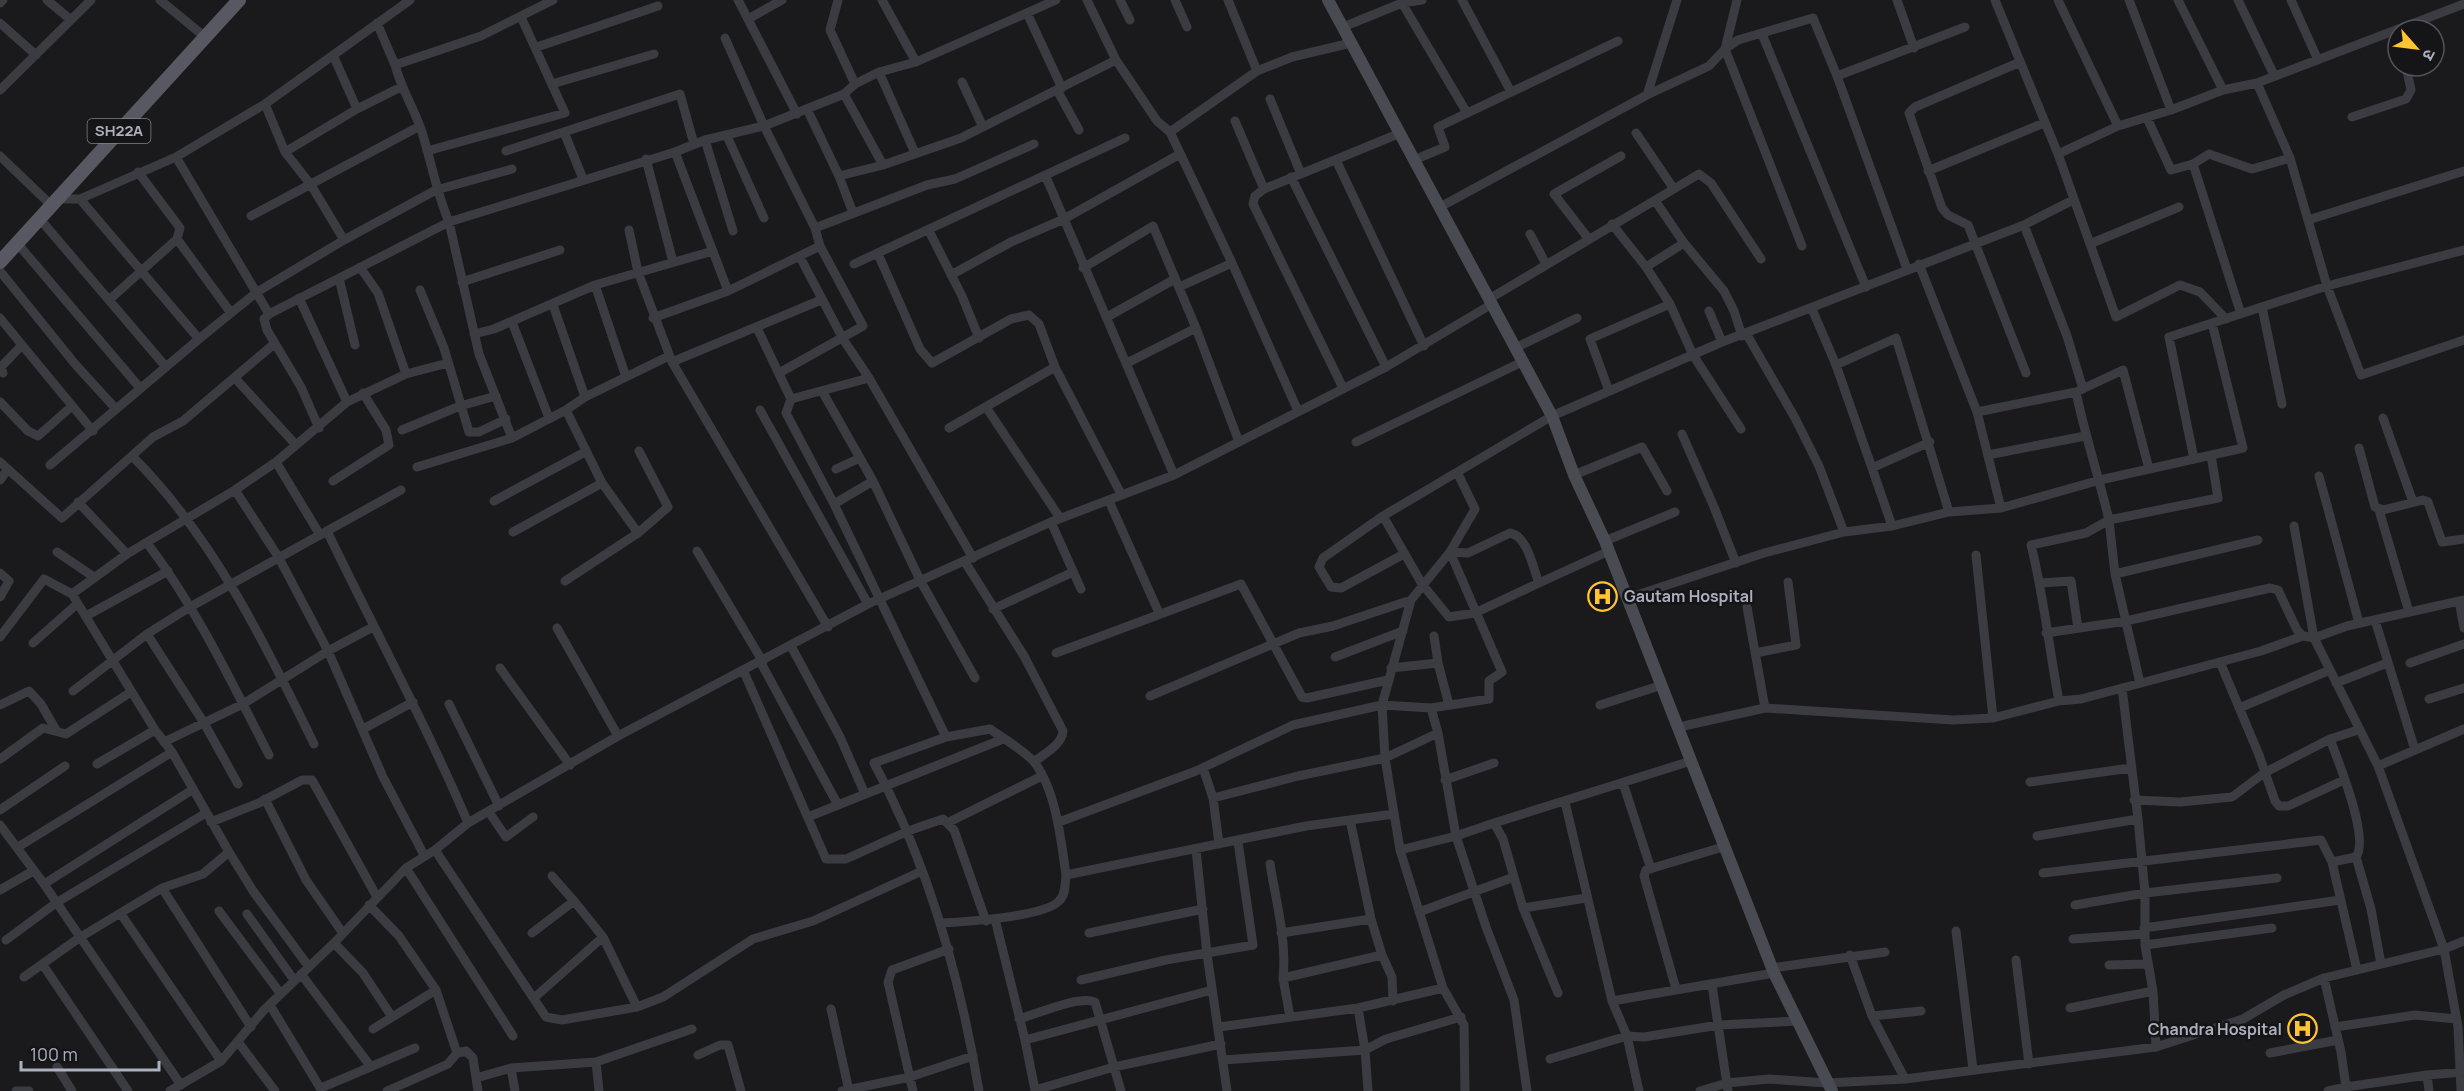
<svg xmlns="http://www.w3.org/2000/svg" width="2464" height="1091" font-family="Manrope,'Noto Sans Devanagari',sans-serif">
<rect width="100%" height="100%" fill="#1a1a1d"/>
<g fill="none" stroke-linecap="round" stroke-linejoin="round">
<path stroke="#3b3c42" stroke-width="9" d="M47,0L71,20
M160,0L205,37
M738,0L797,114
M838,0L830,30L855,84
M882,0L916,62
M1120,0L1130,20
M1175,0L1187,27
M1228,0L1257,71
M1462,0L1511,92
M1737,0L1725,49L1802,246
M1897,0L1914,48
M1995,0L2058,154
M2058,0L2118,126
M2129,0L2171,110
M2178,0L2223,90
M2238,0L2274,75
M2291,0L2318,60
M0,3L3,0
M1402,3L1467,113
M1027,13L1062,88
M748,19L782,0
M0,23L36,55
M377,23L395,65
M1343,27L1402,3L1422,0
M1762,34L1866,287
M537,47L658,6
M333,55L357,109
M1116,60L1157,121L1170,132
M2018,63L1915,107L1909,113L1942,208L1948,215L1968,225L2026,373
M879,72L915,153
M1837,76L1965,27
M962,82L982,125
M2257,83L2290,158L2327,286L2361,375L2464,340
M552,84L654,54
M0,90L91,0
M1057,90L1079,130
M844,94L883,165
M1647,95L1677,0
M1270,99L1301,174
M265,104L410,0
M807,109L839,176L853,213
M2352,117L2406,99L2411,90L2406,66
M2147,118L2171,170L2193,164L2209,154L2252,169L2290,158
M1235,121L1264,189
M564,132L583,179
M1636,133L1674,189
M727,136L764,218
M705,140L733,231
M427,151L565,113L521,17
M506,151L680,94L694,144
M285,152L357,109L401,87
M675,152L728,291
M0,156L51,205
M176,157L269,314L264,319L267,330L301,387L319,428
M646,159L673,262
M1336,160L1424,346
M1414,160L1445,147L1438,127L1618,41
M2193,164L2241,314
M1928,171L2044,123
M839,176L883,165L961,138L1116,60L1087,0
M1046,177L1174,475
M1291,177L1386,367
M57,199H80L176,157L265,104L285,152L311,185L344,240
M1656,202L1684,243L1724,291L1734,311L1742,336
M1440,207L1647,95L1709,66L1725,49L1738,40L1813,18L1837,76L1907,269
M251,216L420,126
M39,218L166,367
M2308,220L2464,171
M1612,224L1646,267L1684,243
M2024,225L2067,336L2083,389
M815,228L927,185L955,179L1034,144
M629,230L638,272L672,362L828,627
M929,231L962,296L979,338
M1530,234L1546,264
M1588,238L1554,194L1621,156
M177,239L231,313
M17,243L140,388
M2092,243L2179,207
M878,254L920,349L932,363L1011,319L1029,315L1039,324L1055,367L949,428
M800,257L843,339L869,378L791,399L786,413L834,504L946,737
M854,264L1125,138
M1919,264L1977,412L2001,508L2100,480L2243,448L2212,323
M360,267L378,293L406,374
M1083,268L1153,226L1196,328L1239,442
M0,271L75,364L116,409
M951,275L1011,242L1064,219L1180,154
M339,278L355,345
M462,282L560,250
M595,285L626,377
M1179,287L1232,263
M420,290L444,348L469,432H479L506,419
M299,298L347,402
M1489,299L1699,174L1711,183L1761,259
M109,300L177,239L180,228L138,172
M1670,304L1693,355L1741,429
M553,305L585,397
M2262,307L2282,404
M1812,309L1836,365L1872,468L1930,442
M1709,311L1722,342
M269,314L449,222C436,191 431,160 421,129C413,107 401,88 395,65L481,36L553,0
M1107,317L1175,279
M0,318L22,345L1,367L3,373
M653,318L728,291L820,246L815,228L764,126L844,94L855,84L879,72L916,62L1056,0
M2226,319L2200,292L2180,285L2116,317L2058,154L2118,126L2171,110L2223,90L2257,83L2464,4
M512,322L549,418
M757,328L791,399
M474,334L494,329L595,285L713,251
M1747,335L1795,418L1819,466L1844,532
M199,339L257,292L344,240L436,190L512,169
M22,345L93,431
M1515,348L1577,318
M672,362L821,300
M1127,363L1196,328
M1836,365L1896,338L1949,512
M1055,367L1121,494
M779,373L863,326L820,246
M235,378L296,445
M869,378L973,558
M1343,388L1253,204L1255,196L1264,189L1398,134
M822,391L873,481L834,504
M1609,391L1590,339L1670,304L1646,267
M0,402L28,431L38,436L72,406
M986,407L1060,518
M566,410L585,397L669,356
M760,410L868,604
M1298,411L1232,263L1170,132L1257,71L1292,57L1351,43
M1977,412L2076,392L2123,370L2149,469
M2383,418L2413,502
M402,430L460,406L496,396
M1682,434L1714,507L1736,563
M1356,442L1522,362
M2359,448L2375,507L2383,510L2423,500L2428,502L2442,542L2464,539
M1988,455L2085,436
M133,457C213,537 265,643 314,744
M2194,459L2169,337L2327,286L2464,250
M0,462L62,518L153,437L183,421L274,344
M276,462L320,535
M50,465L199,339L80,199
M417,467L512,438
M1872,468L1892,526
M836,469L860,458
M1574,475L1642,447L1667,491
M2319,476L2359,623
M0,480L8,469
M333,481L389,445L386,430L363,393
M873,481L920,580L975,678
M235,490L279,558L328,651L383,777L424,855
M494,501L585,452
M1109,501L1159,613
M78,502L127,554
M2379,510L2409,612
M1383,516L1323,558L1319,567L1331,587L1341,588L1404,554
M1051,522L1081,589
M2294,526L2314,638L2378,766L2444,949L2458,1027L2461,1091
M327,531C374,629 426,724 468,823
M513,532L602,483
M638,533L602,483L566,410L512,438L479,354L449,222L675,152L705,140L764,126L725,38
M1605,541L1675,512
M147,543C196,607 232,683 269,755
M697,551L763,662
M57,552L94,577
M1976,555L1993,718
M965,562L1024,656L1063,731C1062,745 1045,753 1034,762
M0,573L9,581L0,597
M2115,574L2258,540
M565,581L638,533L668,507L639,451
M1539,583L1475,613L1449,617L1422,584L1383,516L1552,416L1722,342L2024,225L2073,200
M2040,583L2071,581L2078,628
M1628,598L1764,553L1844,532L1892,526L1949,512L2001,508
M2459,601L2464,628
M1747,607L1765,708
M993,609L1073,572
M86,616L168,571
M2375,620L2415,750
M557,628L618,736
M2046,633L2126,621L2270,588L2278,590L2297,630L2303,636
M147,634L204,723L238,784
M0,637L44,579L72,594
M33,643L77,604
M791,646L840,737L865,794
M1056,653L1241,584L1302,697L1307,698L1388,680
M1755,653L1796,645L1788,582
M1335,657L1403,631
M2220,662L2259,755L2275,801L2279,806H2288L2344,780
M761,663L838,805
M1438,663L1449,705
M2410,663L2464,644
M500,668L570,765
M1391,668L1438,663L1434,636
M744,672L826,859H846L908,831L943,819L954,830L986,921
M2140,683L2115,574L2109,520L2218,498L2211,455
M2336,683L2387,663
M2122,688L2138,819L2145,893V945L2153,991L2156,1047
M73,691L147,634L190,607L401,490
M1150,696L1299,633L1333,626L1411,600
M2429,699L2464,688
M2059,701C2049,649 2044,596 2031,545L2086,533L2109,520C2099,477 2085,436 2076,392
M449,704L499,806
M0,705L29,691L41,704L56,730
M1600,705L1662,685
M1431,708L1438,733
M2239,708L2330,670
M1679,727L1765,708L1953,720L1993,718L2059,701L2081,699L2261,651L2303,636L2314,638L2347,626L2464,600
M363,729L413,702
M2330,739C2338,761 2370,838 2356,857L2332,862
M164,742L243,704L328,651L373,627
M0,759L43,728L66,734L131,692
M97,764L155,730
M2378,766L2464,729
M1203,768L1213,798L1219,844
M1445,780L1494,763
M2030,782L2131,768
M1623,783L1651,869
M1213,798L1298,776L1385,758L1400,850L1443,988L1464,1025L1465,1091
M265,799L306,880L342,932
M2134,800L2180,802L2232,797L2264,773L2330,739L2358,730
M1565,802L1612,1001L1774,973
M0,810L65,766
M489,812L506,837L533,817
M808,817L1003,739
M1350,820L1371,919
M211,822L259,803L302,780H312L377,897
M949,822L1042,776
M1059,822L1196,771L1293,725L1382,705L1431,708L1489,699V681L1502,672L1450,552L1475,509L1458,474
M0,825L44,884L181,1085
M2037,836L2138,819
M18,847L172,752
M435,850L546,1017L562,1020L637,1007L663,997L753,939L813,921L922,871
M1196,850L1207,954L1227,1091
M1400,850L1456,836L1494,823
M229,852L253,891L309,967
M2356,857L2371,909L2381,964
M1270,864C1276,901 1287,941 1283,978
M406,868L513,1036
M2043,873L2321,840L2332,862L2357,970
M552,876L574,901
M1514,877L1523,908L1558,993
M44,884L192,790
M162,888L251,1027
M0,890L33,871
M369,905L399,936L436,990L457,1053
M2075,905L2145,893L2277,878
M1523,908L1586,898
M219,911L280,993
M1419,912L1514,877L1503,839L1494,823L1691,761
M121,914L221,1061
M247,914L294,980
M995,919L1025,1040
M940,923C964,922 1044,917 1059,901C1066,895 1065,883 1066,875L1306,826L1394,814
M2144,928L2340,900
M1956,931L1973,1069
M532,933L574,901L603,937L637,1007
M1089,933L1203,909
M1281,933L1371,919L1382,955L1283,978L1290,1017
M2073,939L2145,934
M6,940L56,903L206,813
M334,943L363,973L392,1017
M2145,945L2272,928
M1382,955L1392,977L1393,1001
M1850,955L1872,1016L1905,1079
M2016,960L2029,1064
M43,965L128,1091
M2109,965L2148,964
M1772,968L1885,952
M301,974L371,1067
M24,977L79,938L162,888L203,874L229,852L172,752L155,730L72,594L127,554L235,490L276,462L347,402L406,374L448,363
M2324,978L2341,1052L2346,1087L2328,1091
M1081,980L1166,960L1253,945L1238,842
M1712,985L1728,1091
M1676,989L1644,876L1646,870L1723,847
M1212,990L1025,1040L1035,1090L1114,1067L1221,1044
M534,998L603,937
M1612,1001L1627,1036L1639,1091
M270,1005L322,1091
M1358,1008L1365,1050L1386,1039L1461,1017
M2070,1008L2153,991
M831,1009L849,1091
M1872,1016L1921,1011
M1019,1019C1037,1014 1079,995 1095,1002L1121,1091
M1219,1027L1358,1008L1443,988
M2335,1027L2415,1015L2456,1019
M373,1029L436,990
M238,1042L275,1091
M2270,1053L2338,1040
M698,1055L720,1045H728L741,1091
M1550,1059L1627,1036L1644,1037L1719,1025L1798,1021
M1223,1060L1365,1050L1368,1091
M596,1062L599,1091
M57,1067L72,1091
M511,1068L515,1091
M2346,1087L2427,1075
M321,1088L415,1048
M16,1091H29
M170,1091L221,1061L264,1010L334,943L406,868L435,850L468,823L618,736L868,604L1051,522L1174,475L1386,367L1492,304
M387,1091L448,1064L457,1053L466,1051L473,1058L476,1078
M478,1091L476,1078L511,1068L596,1062L692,1029
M842,1091L910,1077L973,1056
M913,1091L888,982L892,970L949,949
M979,1091C960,977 929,865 874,763L946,737L990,729C1004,739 1024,750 1035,763C1056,791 1061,840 1066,875
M1527,1091L1514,1000L1486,927L1456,836L1438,733L1385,758L1382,705L1411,600L1450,552L1468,553L1510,533C1528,536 1533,569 1539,583L1609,551
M1700,1091L1727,1083L1769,1079L1827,1083L1905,1079L2156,1047L2243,1019L2284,995L2324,978L2444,949L2464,941
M2429,1091L2427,1075L2464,1072"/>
<path stroke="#494b52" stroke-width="12" d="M1328,0L1552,416L1574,475L1605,541L1774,973L1832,1091"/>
<path stroke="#575861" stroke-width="14" d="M0,262L239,0"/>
</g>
<defs>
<symbol id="hospital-ring" viewBox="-11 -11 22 22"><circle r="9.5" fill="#151518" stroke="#ffc430" stroke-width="1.5"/><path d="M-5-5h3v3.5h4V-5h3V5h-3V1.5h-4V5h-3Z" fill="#ffc430"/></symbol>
</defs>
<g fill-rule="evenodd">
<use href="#hospital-ring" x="1586" y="580" width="33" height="33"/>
<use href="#hospital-ring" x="2286" y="1012" width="33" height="33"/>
</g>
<g text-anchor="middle" stroke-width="5" stroke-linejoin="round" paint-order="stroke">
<rect fill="#151518" stroke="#7f828c" stroke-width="1.5" x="87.5" y="119" width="63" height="24" rx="4.5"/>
<g font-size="15" font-weight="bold" fill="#acb0bd">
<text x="119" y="136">SH22A</text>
</g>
<g font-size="16" font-weight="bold" fill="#acb0bd" stroke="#151518" text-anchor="start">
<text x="1624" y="602">Gautam Hospital</text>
<text x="2282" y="1035" text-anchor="end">Chandra Hospital</text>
</g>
</g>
<g transform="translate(2416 48) rotate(118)"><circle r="28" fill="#151518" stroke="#51535a" stroke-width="1.5"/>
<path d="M0-4.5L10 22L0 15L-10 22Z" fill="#ffc430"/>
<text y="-9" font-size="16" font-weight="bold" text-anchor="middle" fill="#acb0bd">उ</text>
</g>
<path d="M21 1061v9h138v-9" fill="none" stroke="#acb0bd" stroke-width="3"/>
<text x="30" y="1061" font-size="18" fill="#acb0bd" stroke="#151518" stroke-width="4.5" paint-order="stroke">100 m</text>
</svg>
